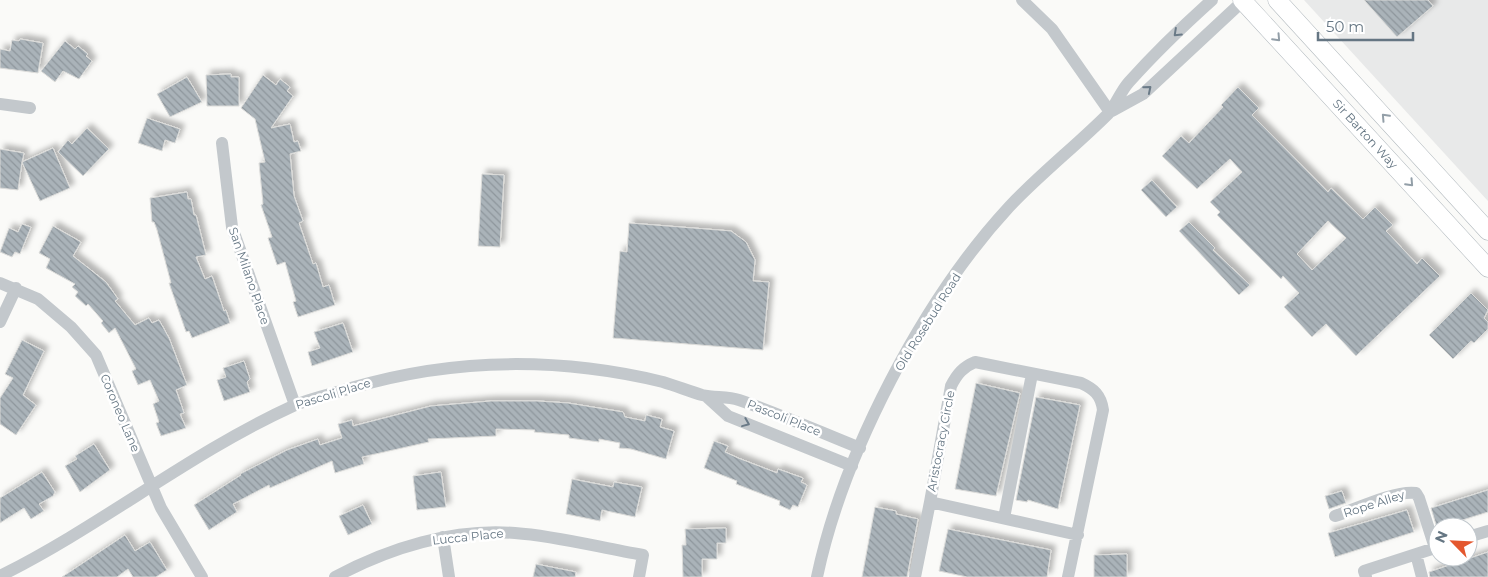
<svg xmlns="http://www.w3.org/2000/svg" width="1488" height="577" font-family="Montserrat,sans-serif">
<defs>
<pattern id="building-back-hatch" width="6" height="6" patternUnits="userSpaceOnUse" patternTransform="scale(1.25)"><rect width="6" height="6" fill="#aab3b9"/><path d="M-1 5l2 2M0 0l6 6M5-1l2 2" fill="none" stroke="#8e969c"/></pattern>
<filter id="shadow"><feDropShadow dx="4.5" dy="-4.5" stdDeviation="2.5" flood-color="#0004"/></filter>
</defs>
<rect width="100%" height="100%" fill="#fafaf8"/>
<path fill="#e8e9e9" d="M1304,0H1488V201Z"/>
<path fill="url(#building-back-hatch)" stroke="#dcdcda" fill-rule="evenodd" filter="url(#shadow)" d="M1364,0H1428L1433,6L1397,37Z
M20,39L43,43L38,73L0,68V49L10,51L12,40L19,41Z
M65,41L75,49L78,46L88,54L86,56L92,61L79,79L63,71L55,82L41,71Z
M231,74V77H239V106H207L206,75Z
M263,75L276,85L280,79L290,87L287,91L293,96L271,128L290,124L294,142L298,141L301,151L290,154L294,196L303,221L299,223L313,264L316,263L323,287L329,285L335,305L298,317L293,302L296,301L285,262L277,265L268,238L272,237L261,205L263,204L259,163L265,162L255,119L241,108Z
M187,77L202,102L170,117L157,94Z
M1238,87L1259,108L1252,115L1328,192L1331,188L1363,219L1375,207L1393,225L1386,231L1417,264L1422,258L1440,276L1356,356L1326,324L1312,337L1284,307L1299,293L1283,276L1281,279L1217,215L1220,212L1210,202L1242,172L1230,159L1197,189L1162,156L1181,136L1189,143L1223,107L1221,105ZM1328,221L1346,238L1312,270L1297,254Z
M147,118L180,129L175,143L165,140L162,151L138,143Z
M87,128L109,149L83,176L58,152L68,140L72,144Z
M53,148L70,188L40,201L22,162L18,190L0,188V149L24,153L22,162Z
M482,174L504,175L500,247L478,246Z
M1152,180L1177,207L1166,217L1141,190Z
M187,192L188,199H191L194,215H196L206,255L196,257L205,279L212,276L224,311L226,310L230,323L192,338L189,331L186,332L169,283H171L157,230L154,222H152L150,198Z
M1189,222L1215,248L1213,250L1250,285L1239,295L1179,231Z
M629,223L731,231L746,242L755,260L753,281L769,282L763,350L613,338L620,251L627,252Z
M22,224L31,227L20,254L15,252L12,257L0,252L9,228L18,232Z
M53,226L81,242L73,256L106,282L118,299L115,301L135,325L149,318L152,323L159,320L169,338L187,385L176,390L184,413L180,414L186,428L161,436L156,423L159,422L153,404L159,401L150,380L138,385L132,371L136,369L115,328L109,333L101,323L103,321L88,304L86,306L75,296L78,292L72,287L75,284L46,268L50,259L39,253Z
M1471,293L1488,310L1484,318L1488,322V329L1474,343L1471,341L1453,359L1429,335Z
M343,323L353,352L312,366L308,352L320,348L314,332Z
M22,340L44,351L23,395L36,405L16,435L0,424V398L13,378L5,374Z
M244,361L250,379L247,382L250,392L224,401L217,380L226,377L223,368Z
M976,383L1020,393L996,496L955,489Z
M1036,397L1080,405L1058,509L1028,500L1027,502L1016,500Z
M491,401H537L568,403L623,412L625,417L645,421L646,415L662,419L660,427L674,431L666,459L631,449L619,448L620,443L599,439V442L569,438V435L534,432L535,430L496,429V436L428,439L429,442L362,457L364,464L335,473L332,461L270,488L269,485L233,504L237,512L209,530L194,505L241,475L240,474L287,450L318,439L320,445L342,438L338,424L352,420L353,426L431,406Z
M714,441L728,446L725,452L738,458L777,473L778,469L803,478L801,482L807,485L798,507L793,505L790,510L779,505L780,501L736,484L737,481L704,468Z
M94,444L110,470L80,492L65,466L77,459L75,456Z
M42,472L55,492L53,496L39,504L44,511L31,519L24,508L0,523V498Z
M441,472L446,507L417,510L413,476Z
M572,479L613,487L614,482L642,487L635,517L602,510L600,521L566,514Z
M1488,490V512L1437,528L1431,508Z
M1342,491L1346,503L1329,509L1325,496Z
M363,505L372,524L348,535L339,516Z
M875,507L896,511V514L918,519L907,577H862Z
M1407,510L1414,532L1335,557L1328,533Z
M726,528V543H717V559H702V577H683L682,545H686L685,529Z
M948,529L1051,550L1047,577H967L939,571Z
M125,535L135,551L150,542L167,570L156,577H133L128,569L117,577H62Z
M1488,552V577H1430L1429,572Z
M1127,554V577H1094V555Z
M536,564L576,572L575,577H533Z"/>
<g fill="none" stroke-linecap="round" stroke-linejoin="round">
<defs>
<g id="secondary">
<path id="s1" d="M1242,0L1488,268"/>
<path d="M1277,0L1488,231"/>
</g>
</defs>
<use href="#secondary" stroke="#b3babf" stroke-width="19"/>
<path stroke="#c3c8cc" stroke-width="12" d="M1022,0L1052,29L1110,112
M0,104L30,108
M1112,111L1143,94L1244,0
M222,143L232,227L295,405
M0,283L38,299L71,327L96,355L161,508L202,577
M0,322L16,288
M706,396L728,416L852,466
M1335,516C1356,509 1395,490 1416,493L1419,498L1435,548
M1004,518L1032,374
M443,537L449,577
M1468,537L1488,531
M1416,554L1422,577
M0,576C101,526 190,453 293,406C311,398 332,394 351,388C453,358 559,357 663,382C676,386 689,391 702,395C714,398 727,396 739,400C780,414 820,432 860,448
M335,577C389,548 453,528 515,533C558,536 601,548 643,555L639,577
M817,577C843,454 923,300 1009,207C1040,174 1076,146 1108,114C1116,105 1120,92 1129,82C1155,53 1183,26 1212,0
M915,577L930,502
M1068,577L1103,410C1101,395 1094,389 1081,383L975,362C963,367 957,374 951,386L930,502L1078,535
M1366,577L1364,571L1438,547"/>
<use href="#secondary" stroke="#fff" stroke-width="18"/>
</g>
<defs><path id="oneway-chevron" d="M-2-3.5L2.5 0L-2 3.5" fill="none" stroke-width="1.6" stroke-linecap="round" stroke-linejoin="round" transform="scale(1.25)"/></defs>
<g stroke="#6a7a87">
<use href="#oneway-chevron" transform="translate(1177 33) rotate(137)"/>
<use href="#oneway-chevron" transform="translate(1148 89) rotate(-40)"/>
<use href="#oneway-chevron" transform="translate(746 423) rotate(22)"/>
</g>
<g stroke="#939fa8">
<use href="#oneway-chevron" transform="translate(1277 38) rotate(47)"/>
<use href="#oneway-chevron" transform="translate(1385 117) rotate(-133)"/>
<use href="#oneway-chevron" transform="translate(1410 183) rotate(47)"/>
</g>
<g text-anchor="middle" stroke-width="5" stroke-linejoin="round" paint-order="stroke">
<g font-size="12" fill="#657683" stroke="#fff">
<text dy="4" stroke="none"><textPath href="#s1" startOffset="182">Sir Barton Way</textPath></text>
<text transform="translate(249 276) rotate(71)" y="4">San Milano Place</text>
<text transform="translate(928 322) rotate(-58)" y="4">Old Rosebud Road</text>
<text transform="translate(333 394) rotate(-17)" y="4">Pascoli Place</text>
<text transform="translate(120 413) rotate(67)" y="4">Coroneo Lane</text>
<text transform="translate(784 418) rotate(22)" y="4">Pascoli Place</text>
<text transform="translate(941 441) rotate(-79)" y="4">Aristocracy Circle</text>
<text transform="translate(1374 504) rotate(-18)" y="4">Rope Alley</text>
<text transform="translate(468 537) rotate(-6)" y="4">Lucca Place</text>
</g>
</g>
<g transform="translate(1453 542) rotate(294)"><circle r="24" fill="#ffffff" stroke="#c1c8cd"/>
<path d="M0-4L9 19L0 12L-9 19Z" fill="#e4572e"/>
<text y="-8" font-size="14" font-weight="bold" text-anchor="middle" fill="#657683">N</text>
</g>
<path d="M1318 32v8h95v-8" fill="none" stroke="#657683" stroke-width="2.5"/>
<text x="1326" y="32" font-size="15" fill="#657683" stroke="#ffffff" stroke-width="4" paint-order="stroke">50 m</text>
</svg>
